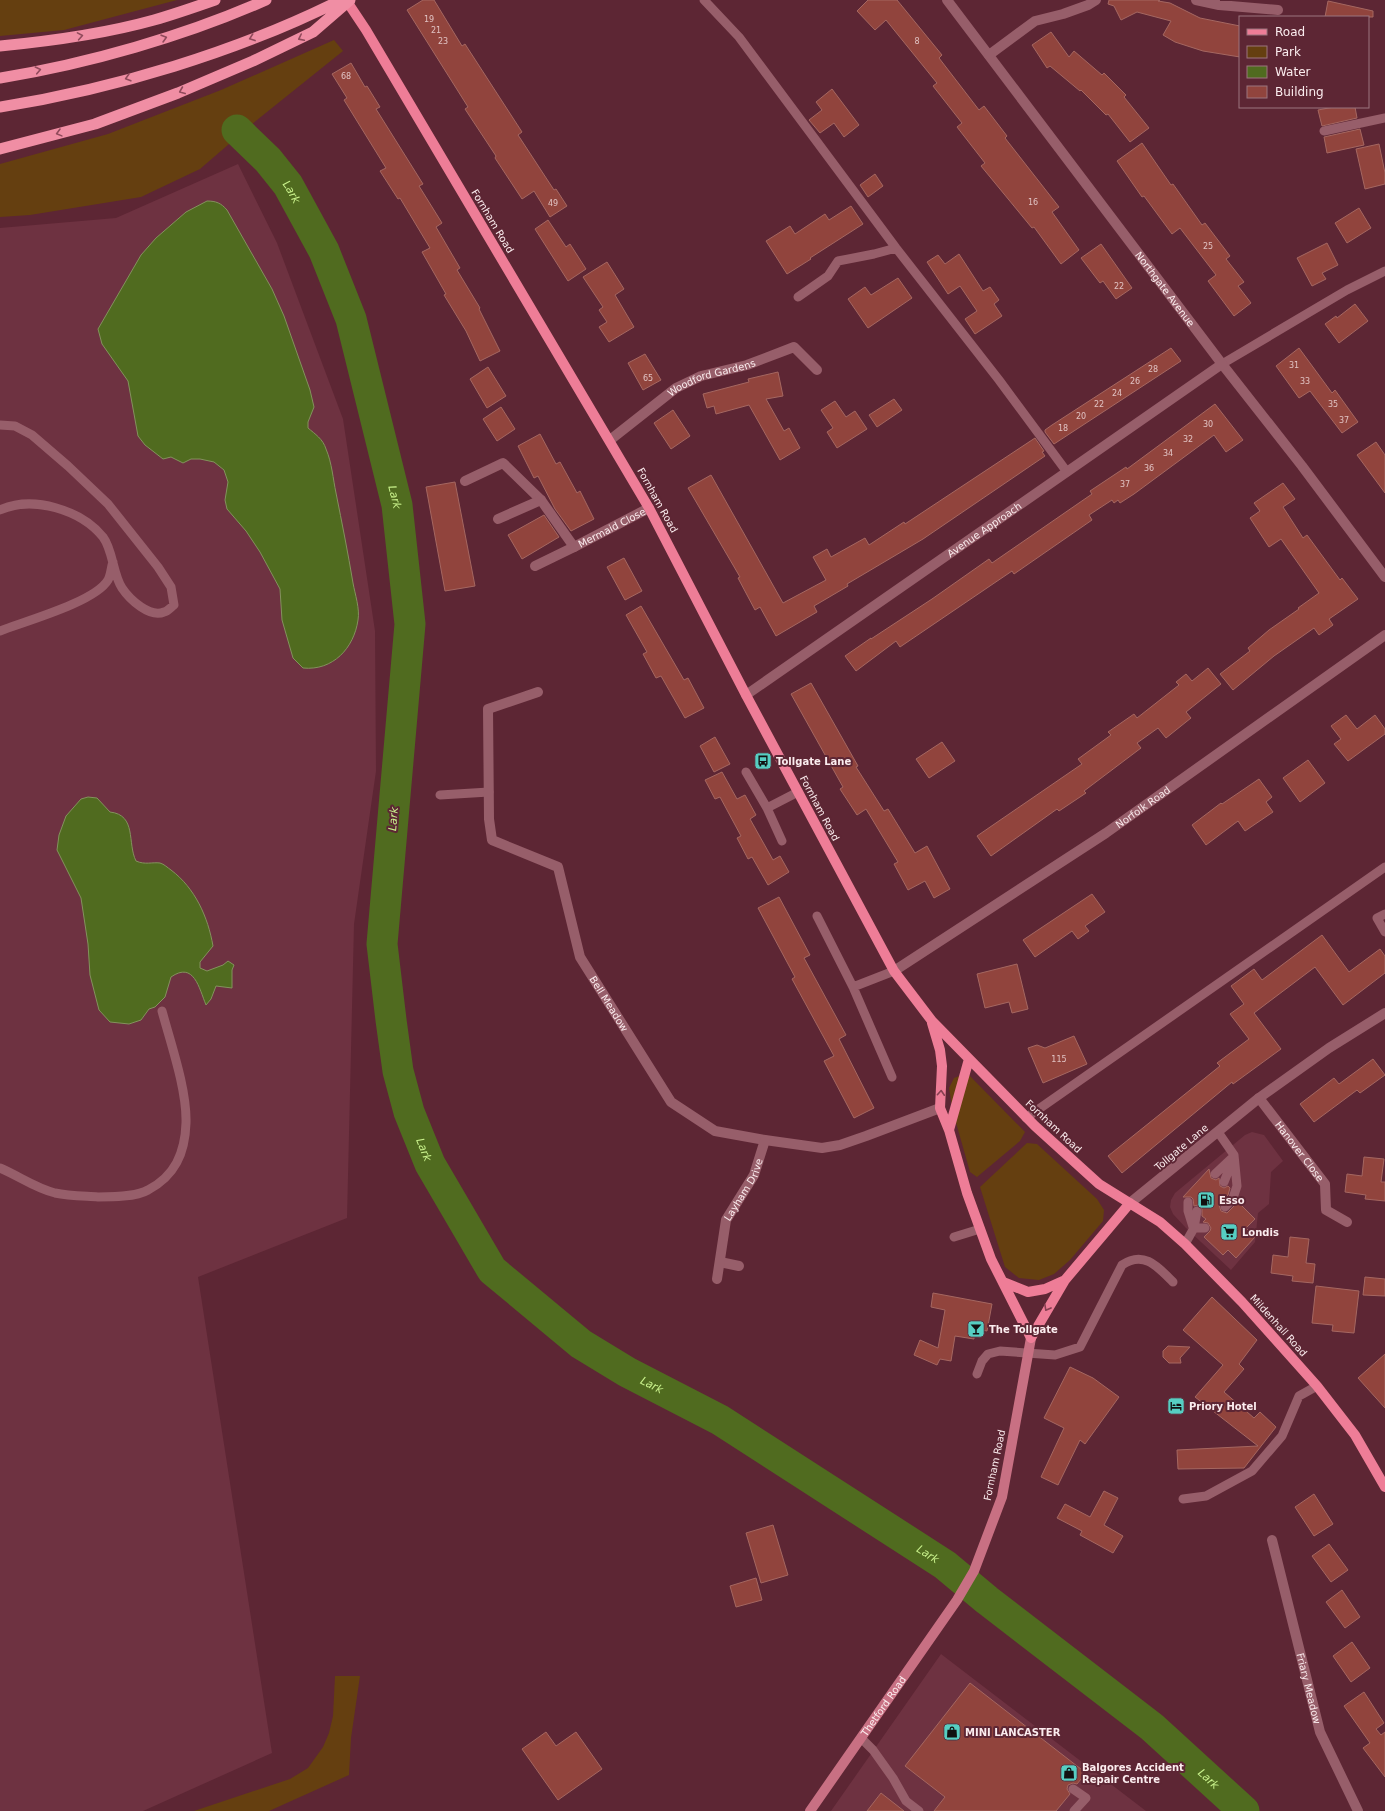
<svg xmlns="http://www.w3.org/2000/svg" width="1385" height="1811" font-family="'DejaVu Sans',sans-serif">
<rect width="100%" height="100%" fill="#5d2634"/>
<path fill="#6e3241" d="M238,164L277,243L343,419L375,631L376,771L354,924L347,1218L198,1277L272,1753L143,1811H0V228L116,218Z
M1252,1132L1264,1135L1283,1161L1271,1172L1269,1204L1258,1213L1255,1242L1231,1270L1186,1228L1173,1214L1170,1207L1171,1200L1175,1193L1245,1135Z
M941,1654L1146,1811H831Z"/>
<path fill="#653f10" d="M0,0H177L64,30L0,36Z
M334,40L343,51L257,120L200,169L141,197L30,215L0,217V164L108,134L221,90Z
M967,1073L1025,1132L1020,1141L977,1177L970,1172L953,1112L949,1088L954,1078Z
M1027,1143L1037,1144L1097,1199L1104,1210L1103,1221L1070,1260L1054,1274L1039,1280L1019,1278L1005,1267L980,1187Z
M335,1676H360L351,1738L349,1775L269,1811H194L290,1779L308,1768L323,1747L329,1733L333,1716Z"/>
<path fill="#506b1f" stroke="#83925d" d="M207,201C216,201 221,203 227,210L272,289L284,316L310,390L314,407L308,422V428C315,434 323,439 326,449C332,463 333,479 336,493C342,523 348,553 353,583C355,594 360,609 358,620C354,648 333,671 303,668L293,658L282,620L280,589L260,552L246,531L227,509L225,500L228,482L224,470L214,462L200,459H191L183,463L171,457L163,459L145,445L138,436L128,381L102,344L98,329L141,255L156,238L186,212Z
M88,797L97,798L110,812C137,815 127,843 136,861C145,865 152,862 160,863C164,864 168,868 171,870C195,888 208,917 213,946L200,962V968L207,971L223,965L228,961L234,965L232,970V988L216,986L211,999L206,1005C199,988 194,961 171,977L165,997L155,1007L149,1009L141,1020L129,1024L110,1022L99,1010L90,975L88,944L81,898L57,850L59,835L66,816L81,799Z"/>
<g fill="none" stroke-linecap="round" stroke-linejoin="round">
<path stroke="#506b1f" stroke-width="31" id="s1" d="M237,130L268,160L288,185L324,251L351,319L397,505L410,624L382,944L391,1020L398,1071L409,1112L430,1164L492,1270L581,1344L627,1372L720,1420L945,1565L987,1600L1152,1727L1244,1811"/>
</g>
<path fill="#91443d" stroke="#a56761" d="M423,0H434L462,46L465,44L522,132L518,135L554,190L556,189L567,206L550,217L534,191L522,199L495,158L496,156L465,109L468,107L407,10Z
M868,0H897L942,55L939,58L979,110L984,106L1007,136L1005,138L1059,207L1052,212L1079,250L1061,264L1034,227L1032,228L981,166L985,163L957,127L962,123L933,86L937,83L886,20L875,30L857,11Z
M1109,0H1160L1158,1L1170,3L1200,18L1240,26V57L1203,51L1175,42L1163,35L1171,21L1137,12L1121,20L1114,6L1108,4Z
M1328,1L1373,11V17H1325Z
M1051,32L1069,57L1074,51L1102,75L1104,73L1126,95L1124,97L1149,128L1130,142L1108,114L1106,115L1081,90L1080,91L1050,66L1047,68L1032,45Z
M351,63L365,87L367,86L380,107L376,109L423,184L419,186L442,223L436,227L460,268L457,270L480,308L479,309L500,351L480,361L466,331L444,295L446,294L422,252L430,248L400,198L398,199L380,171L386,168L344,100L347,98L332,74Z
M832,89L859,125L844,137L834,123L820,133L809,120L822,110L816,102Z
M1334,107H1355L1357,118L1322,126L1318,110Z
M1360,129L1364,145L1327,153L1324,137Z
M1142,143L1171,185L1173,184L1202,225L1205,223L1230,256L1226,259L1244,282L1238,286L1251,303L1234,316L1208,281L1216,275L1180,228L1172,234L1144,196L1142,197L1117,161Z
M1379,144L1385,173V184L1365,189L1356,149Z
M875,174L883,186L868,197L860,185Z
M851,206L863,224L810,258L811,259L787,274L766,241L790,226L795,234L825,214L829,220Z
M1359,208L1371,228L1347,243L1335,223Z
M548,220L566,247L570,244L586,269L568,281L535,229Z
M1327,243L1338,265L1322,273L1326,279L1312,286L1297,258Z
M1101,244L1132,288L1116,299L1103,281L1100,283L1081,258Z
M959,254L983,291L990,287L999,300L994,304L1002,316L975,334L965,319L977,311L960,286L948,294L927,262L938,255L945,264Z
M607,262L624,289L615,295L634,327L609,342L599,327L607,322L599,310L603,307L583,277Z
M898,278L912,298L868,328L848,299L865,287L871,295Z
M1355,304L1368,321L1339,343L1325,324L1336,316L1337,318Z
M1171,348L1181,361L1054,444L1045,432V430L1052,425Z
M1299,348L1332,393L1335,390L1358,422L1342,433L1310,391L1299,398L1276,366Z
M645,354L661,380L643,390L628,363Z
M488,367L506,396L487,408L470,379Z
M778,372L783,396L766,399L784,431L789,428L800,448L780,460L749,405L716,414L714,406L707,408L703,394L749,382L748,379Z
M894,399L902,410L877,427L869,415Z
M835,401L846,417L855,411L867,429L837,448L827,432L833,428L821,410Z
M1215,404L1243,440L1226,452L1214,435L1134,494L1120,503L1118,500L1114,503L1112,500L1089,515L1092,520L1014,574L1012,571L900,647L896,641L856,671L845,656L871,638V639L932,599L989,559L992,563L1092,494L1090,491L1126,467L1127,469Z
M501,407L515,429L497,441L483,419Z
M673,410L690,436L671,449L654,423Z
M540,434L556,464L560,462L577,493L580,491L594,519L571,531L555,509L538,476L534,478L518,446Z
M1035,438L1044,451L1042,452L1045,456L923,539L847,584L848,586L814,606L817,612L776,636L760,607L755,610L738,578L740,577L688,488L711,475L783,603L826,580L813,557L827,549L831,557L865,538L869,545L904,522L905,524Z
M1376,442L1385,455V493L1357,455Z
M455,482L475,586L445,591L426,487Z
M1283,483L1295,499L1283,507L1303,538L1307,535L1340,580L1342,578L1358,599L1329,619L1333,625L1319,635L1314,628L1274,656L1233,690L1220,674L1250,651L1248,648L1269,630L1299,609L1298,608L1319,593L1281,539L1269,547L1250,518L1260,511L1254,503Z
M544,515L559,537L522,559L508,535Z
M624,558L642,591L625,600L607,567Z
M641,606L684,680L688,678L704,708L685,718L661,676L656,678L643,654L647,652L626,615Z
M1208,668L1221,684L1186,712L1191,718L1166,738L1158,728L1137,743L1141,748L1084,791L1086,793L1059,811L1057,809L991,856L977,836L1082,764L1078,759L1111,735L1108,732L1134,714L1137,718L1179,685L1176,682L1186,674L1192,681Z
M811,683L858,766L856,767L884,811L888,809L915,853L927,846L950,889L934,898L925,881L908,890L894,864L898,862L866,809L857,815L840,789L843,787L791,694Z
M1346,715L1357,729L1375,715L1385,729V734L1348,761L1334,744L1341,739L1331,726Z
M715,737L730,764L714,772L700,746Z
M942,742L955,761L929,778L916,759Z
M1308,760L1325,783L1300,802L1283,778Z
M722,772L737,799L745,795L756,815L750,819L773,860L780,856L789,872L768,885L752,857L748,859L737,838L741,836L720,797L715,799L705,780Z
M1259,779L1272,797L1266,802L1273,812L1245,831L1238,821L1206,845L1192,825L1221,803L1222,804Z
M1092,894L1105,912L1085,926L1089,931L1078,939L1072,931L1035,957L1023,940Z
M779,897L810,955L804,958L846,1035L839,1039L874,1108L854,1118L824,1061L834,1056L792,979L795,977L758,908Z
M1322,935L1349,972L1380,949L1385,956V973L1343,1005L1315,967L1254,1013L1281,1049L1233,1084L1232,1082L1122,1173L1108,1156L1220,1066L1217,1063L1249,1039L1230,1014L1244,1004L1231,986L1254,969L1262,980Z
M1017,964L1028,1009L1012,1013L1009,1002L985,1008L977,974Z
M1074,1036L1087,1064L1043,1083L1028,1048L1037,1045L1045,1048Z
M1373,1059L1385,1075L1360,1093L1357,1090L1314,1122L1300,1104L1334,1078L1339,1084Z
M1364,1157L1384,1159L1381,1182H1385V1201L1365,1199L1366,1195L1345,1192L1347,1174L1362,1176Z
M1209,1169L1211,1178L1216,1180L1219,1178L1220,1186L1224,1188L1228,1186L1230,1188L1228,1195L1219,1205L1221,1211L1227,1213L1238,1202L1255,1219L1246,1228L1255,1237L1236,1258L1228,1250L1223,1255L1204,1237L1210,1231L1211,1228L1208,1223L1203,1222L1206,1219L1202,1216V1209L1198,1205L1194,1206L1193,1199L1191,1197H1183Z
M1290,1237L1309,1239L1306,1263L1315,1264L1313,1283L1292,1281L1293,1276L1271,1273L1273,1255L1288,1257Z
M1365,1277L1385,1279V1296L1363,1295Z
M1316,1286L1359,1291L1354,1333L1332,1331L1333,1325L1312,1323Z
M933,1293L992,1304L987,1331L982,1330L980,1337L974,1336V1339L955,1336L951,1361L940,1359L937,1365L914,1355L920,1340L938,1348L945,1310L931,1307Z
M1212,1297L1257,1340L1239,1364L1244,1369L1224,1392L1254,1418L1260,1412L1276,1427L1244,1468L1178,1469L1177,1450L1258,1446L1195,1397L1223,1365L1183,1330Z
M1168,1346L1190,1347L1180,1358L1181,1363H1169L1163,1357V1351Z
M1385,1354V1408L1358,1378Z
M1070,1367L1093,1378L1119,1397L1085,1444L1080,1440L1058,1485L1041,1477L1064,1428L1044,1418Z
M1104,1491L1118,1498L1104,1525L1123,1536L1113,1553L1080,1535L1082,1531L1057,1518L1065,1504L1090,1517Z
M1314,1494L1333,1524L1314,1536L1295,1507Z
M773,1525L788,1575L761,1583L746,1533Z
M1329,1544L1348,1570L1331,1582L1312,1556Z
M756,1578L762,1600L736,1607L730,1586Z
M1342,1590L1360,1617L1345,1628L1326,1602Z
M1352,1642L1370,1668L1351,1682L1333,1656Z
M970,1683L1086,1773L1077,1784L1073,1783L1068,1785L1067,1789L1070,1794L1056,1811H934L945,1797L905,1766Z
M1364,1692L1384,1723L1376,1729L1381,1735L1385,1732V1777L1363,1748L1370,1743L1344,1706Z
M546,1732L556,1746L576,1732L602,1769L558,1800L522,1749Z
M881,1793L904,1811H867Z"/>
<g fill="none" stroke-linecap="round" stroke-linejoin="round">
<path stroke="#975e6a" stroke-width="9" d="M704,0L739,37L896,248L999,380L1067,472
M1324,131L1385,118
M798,297L828,276L838,261L874,254L896,248
M1222,364L1347,290L1385,271
M0,425L15,426L32,435L68,466L108,504L158,567L171,587L174,605C171,607 168,611 164,612C150,618 130,600 122,588C113,575 113,550 103,537C81,510 33,495 0,510
M0,631C26,621 95,602 108,580C111,575 111,567 113,562
M746,772L767,808
M440,795L489,792
M782,841L767,808L798,792
M1385,914L1377,918L1385,932
M817,916L853,987L892,1077
M853,987L894,971
M1026,1118L1385,867
M1218,1132L1234,1155L1237,1186L1233,1198L1225,1207
M0,1168C19,1176 35,1188 55,1193C69,1196 84,1196 98,1197C112,1197 136,1197 148,1190C175,1176 185,1153 186,1123C187,1090 171,1044 162,1011
M1215,1174L1232,1158
M1224,1182L1234,1157
M1188,1202V1211L1193,1227
M1194,1228H1205
M954,1237L980,1229
M1185,1244L1194,1228L1197,1211
M977,1374L982,1361L988,1354L1000,1351L1055,1355L1080,1347L1122,1265C1144,1250 1158,1267 1173,1282
M1183,1499L1206,1496L1252,1471L1282,1436L1299,1396L1317,1386
M862,1739L873,1750L893,1778L906,1801L919,1811
M1073,1789L1086,1798L1074,1811"/>
<g stroke="#975e6a" stroke-width="10">
<path id="s2" d="M947,0L1222,364L1302,466L1385,577"/>
<path d="M1196,0L1219,5L1278,10"/>
<path d="M989,55L1035,21L1063,14L1088,5L1096,0"/>
<path id="s3" d="M610,440L676,388L701,376L747,365L794,347L817,370"/>
<path id="s4" d="M465,481L503,463L541,500L574,547L649,508"/>
<path d="M498,519L541,500"/>
<path d="M535,566L574,547"/>
<path id="s5" d="M538,692L488,709L489,819L492,840L558,867L580,957L671,1102L715,1131L765,1140L822,1148L840,1145L866,1136L940,1108"/>
<path id="s6" d="M746,695L1222,364"/>
<path id="s7" d="M894,971L1106,833L1385,635"/>
<path id="s8" d="M1259,1098L1325,1184L1326,1210L1347,1222"/>
<path d="M720,1262L739,1266"/>
<path id="s9" d="M717,1279L726,1220L754,1175L765,1140"/>
<path id="s10" d="M1272,1540L1320,1732L1358,1811"/>
</g>
<path stroke="#975e6a" stroke-width="10" d="M1130,1203L1259,1098L1329,1048L1385,1013"/>
<path stroke="#c87083" stroke-width="10" id="s11" d="M810,1811L957,1600L974,1571L1002,1497L1031,1338"/>
<path stroke="#ee7d97" stroke-width="10" d="M346,0L366,30L649,508L746,695L894,971L932,1021L1035,1126L1099,1184L1160,1222L1185,1244L1242,1302L1317,1386L1355,1435L1385,1487
M932,1023L940,1050L942,1066L940,1108L949,1130L967,1193L991,1259L1031,1338
M949,1130L969,1059
M1003,1282L1028,1292L1045,1289L1065,1280
M1031,1338L1065,1280L1130,1203"/>
<path stroke="#f08ea4" stroke-width="11" d="M0,46C52,41 104,34 154,20C175,14 195,7 215,0
M0,78C87,64 185,36 266,0
M0,107C114,89 237,52 341,0
M0,149L95,124L178,93L253,61L313,32L350,0"/>
</g>
<defs><path id="oneway-chevron" d="M-2-3.5L2.5 0L-2 3.5" fill="none" stroke-width="1.6" stroke-linecap="round" stroke-linejoin="round"/></defs>
<g stroke="#904a5b">
<use href="#oneway-chevron" transform="translate(80 36) rotate(-10)"/>
<use href="#oneway-chevron" transform="translate(164 38) rotate(-16)"/>
<use href="#oneway-chevron" transform="translate(252 38) rotate(160)"/>
<use href="#oneway-chevron" transform="translate(301 38) rotate(154)"/>
<use href="#oneway-chevron" transform="translate(38 70) rotate(-12)"/>
<use href="#oneway-chevron" transform="translate(128 78) rotate(164)"/>
<use href="#oneway-chevron" transform="translate(182 91) rotate(157)"/>
<use href="#oneway-chevron" transform="translate(59 133) rotate(165)"/>
</g>
<g stroke="#884052">
<use href="#oneway-chevron" transform="translate(941 1093) rotate(-86)"/>
<use href="#oneway-chevron" transform="translate(1047 1308) rotate(119)"/>
</g>
<defs>
<symbol id="bus-square" viewBox="-11 -11 22 22"><rect x="-9" y="-9" width="18" height="18" rx="4" fill="#56cec2" stroke="#5d2634"/><path d="M-5-6H5V4H4V6H2V4H-2V6H-4V4H-5ZM-3.5-4V0h7V-4ZM-3.5 1.2v1.5H-2V1.2ZM2 1.2v1.5H3.5V1.2Z" fill="#111"/></symbol>
<symbol id="fuel-square" viewBox="-11 -11 22 22"><rect x="-9" y="-9" width="18" height="18" rx="4" fill="#56cec2" stroke="#5d2634"/><path d="M-5.5-6h7V0h2V4h1.3V-2.5L3-4.5l.8-.8L6-3V5H2.5V1h-1V6h-7ZM-4.2-4.7v3.2H.2V-4.7Z" fill="#111"/></symbol>
<symbol id="supermarket-square" viewBox="-11 -11 22 22"><rect x="-9" y="-9" width="18" height="18" rx="4" fill="#56cec2" stroke="#5d2634"/><path d="M-6-5.5h2.5l.6 2H6L4.5 2H-2.5L-4.4-4H-6ZM-1.5 3.2a1.3 1.3 0 1 0 .1 0ZM3 3.2a1.3 1.3 0 1 0 .1 0Z" fill="#111"/></symbol>
<symbol id="bar-square" viewBox="-11 -11 22 22"><rect x="-9" y="-9" width="18" height="18" rx="4" fill="#56cec2" stroke="#5d2634"/><path d="M-6-5H6L.8 .8V4.5H3.5V6h-7V4.5H-.8V.8Z" fill="#111"/></symbol>
<symbol id="hotel-square" viewBox="-11 -11 22 22"><rect x="-9" y="-9" width="18" height="18" rx="4" fill="#56cec2" stroke="#5d2634"/><path d="M-6-4.5h1.5V1H6V5H4.5V3h-9V5H-6ZM-4 0a1.8 1.8 0 1 1 3.6 0ZM.5 0V-2.5h3Q6-2.5 6 0Z" fill="#111"/></symbol>
<symbol id="shop-square" viewBox="-11 -11 22 22"><rect x="-9" y="-9" width="18" height="18" rx="4" fill="#56cec2" stroke="#5d2634"/><path d="M-5-2.5h2.3a2.7 3.5 0 0 1 5.4 0H5L5.5 6h-11ZM-1.5-2.5h3a1.5 2.3 0 0 0-3 0Z" fill="#111"/></symbol>
</defs>
<g fill-rule="evenodd">
<use href="#bus-square" x="753" y="751" width="20" height="20"/>
<use href="#fuel-square" x="1196" y="1190" width="20" height="20"/>
<use href="#supermarket-square" x="1219" y="1222" width="20" height="20"/>
<use href="#bar-square" x="966" y="1319" width="20" height="20"/>
<use href="#hotel-square" x="1166" y="1396" width="20" height="20"/>
<use href="#shop-square" x="942" y="1722" width="20" height="20"/>
<use href="#shop-square" x="1059" y="1763" width="20" height="20"/>
</g>
<g text-anchor="middle" stroke-width="4" stroke-linejoin="round" paint-order="stroke">
<g font-size="8" fill="#e0c2c2">
<text x="429" y="22">19</text>
<text x="436" y="33">21</text>
<text x="443" y="44">23</text>
<text x="917" y="44">8</text>
<text x="346" y="79">68</text>
<text x="1033" y="205">16</text>
<text x="553" y="206">49</text>
<text x="1208" y="249">25</text>
<text x="1119" y="289">22</text>
<text x="1294" y="368">31</text>
<text x="1153" y="372">28</text>
<text x="648" y="381">65</text>
<text x="1135" y="384">26</text>
<text x="1305" y="384">33</text>
<text x="1117" y="396">24</text>
<text x="1099" y="407">22</text>
<text x="1333" y="407">35</text>
<text x="1081" y="419">20</text>
<text x="1344" y="423">37</text>
<text x="1208" y="427">30</text>
<text x="1063" y="431">18</text>
<text x="1188" y="442">32</text>
<text x="1168" y="456">34</text>
<text x="1149" y="471">36</text>
<text x="1125" y="487">37</text>
<text x="1059" y="1062">115</text>
</g>
<g font-size="10" fill="#fbecee" stroke="#5d2634">
<text transform="translate(493 221) rotate(59)" y="4">Fornham Road</text>
<text dy="4" stroke="none"><textPath href="#s2" startOffset="362">Northgate Avenue</textPath></text>
<text dy="4" stroke="none"><textPath href="#s3" startOffset="121">Woodford Gardens</textPath></text>
<text transform="translate(658 500) rotate(61)" y="4">Fornham Road</text>
<text dy="4" stroke="none"><textPath href="#s4" startOffset="195">Mermaid Close</textPath></text>
<text dy="4" stroke="none"><textPath href="#s6" startOffset="290">Avenue Approach</textPath></text>
<text dy="4" stroke="none"><textPath href="#s7" startOffset="298">Norfolk Road</textPath></text>
<text transform="translate(820 808) rotate(62)" y="4">Fornham Road</text>
<text dy="4" stroke="none"><textPath href="#s5" startOffset="403">Bell Meadow</textPath></text>
<text transform="translate(1054 1126) rotate(43)" y="4">Fornham Road</text>
<text transform="translate(1181 1147) rotate(-40)" y="4">Tollgate Lane</text>
<text dy="4" stroke="none"><textPath href="#s8" startOffset="67">Hanover Close</textPath></text>
<text dy="4" stroke="none"><textPath href="#s9" startOffset="95">Layham Drive</textPath></text>
<text transform="translate(1279 1325) rotate(48)" y="4">Mildenhall Road</text>
<text transform="translate(994 1465) rotate(-78)" y="4">Fornham Road</text>
<text dy="4" stroke="none"><textPath href="#s10" startOffset="153">Friary Meadow</textPath></text>
<text dy="4" stroke="none"><textPath href="#s11" startOffset="128">Thetford Road</textPath></text>
</g>
<g font-size="10" font-weight="bold" fill="#fbecee" stroke="#5d2634" text-anchor="start">
<text x="776" y="765">Tollgate Lane</text>
<text x="1219" y="1204">Esso</text>
<text x="1242" y="1236">Londis</text>
<text x="989" y="1333">The Tollgate</text>
<text x="1189" y="1410">Priory Hotel</text>
<text x="965" y="1736">MINI LANCASTER</text>
<text x="1082" y="1771">Balgores Accident<tspan x="1082" dy="12">Repair Centre</tspan></text>
</g>
<g font-size="11" font-style="italic" fill="#c9f28c" stroke="#5d2634">
<text dy="4" stroke="none"><textPath href="#s1" startOffset="83">Lark</textPath></text>
<text dy="4" stroke="none"><textPath href="#s1" startOffset="407">Lark</textPath></text>
<text transform="translate(393 819) rotate(-85)" y="4">Lark</text>
<text dy="4" stroke="none"><textPath href="#s1" startOffset="1067">Lark</textPath></text>
<text dy="4" stroke="none"><textPath href="#s1" startOffset="1403">Lark</textPath></text>
<text dy="4" stroke="none"><textPath href="#s1" startOffset="1727">Lark</textPath></text>
<text dy="4" stroke="none"><textPath href="#s1" startOffset="2087">Lark</textPath></text>
</g>
</g>
<rect x="1239" y="16" width="130" height="92" fill="#5d2634" stroke="#9c757e"/>
<rect x="1247" y="29" width="20" height="6" fill="#ee7d97" stroke="#9c757e"/>
<text x="1275" y="36" font-size="12" fill="#fbecee">Road</text>
<rect x="1247" y="46" width="20" height="12" fill="#653f10" stroke="#9c757e"/>
<text x="1275" y="56" font-size="12" fill="#fbecee">Park</text>
<rect x="1247" y="66" width="20" height="12" fill="#506b1f" stroke="#9c757e"/>
<text x="1275" y="76" font-size="12" fill="#fbecee">Water</text>
<rect x="1247" y="86" width="20" height="12" fill="#91443d" stroke="#9c757e"/>
<text x="1275" y="96" font-size="12" fill="#fbecee">Building</text>
</svg>
